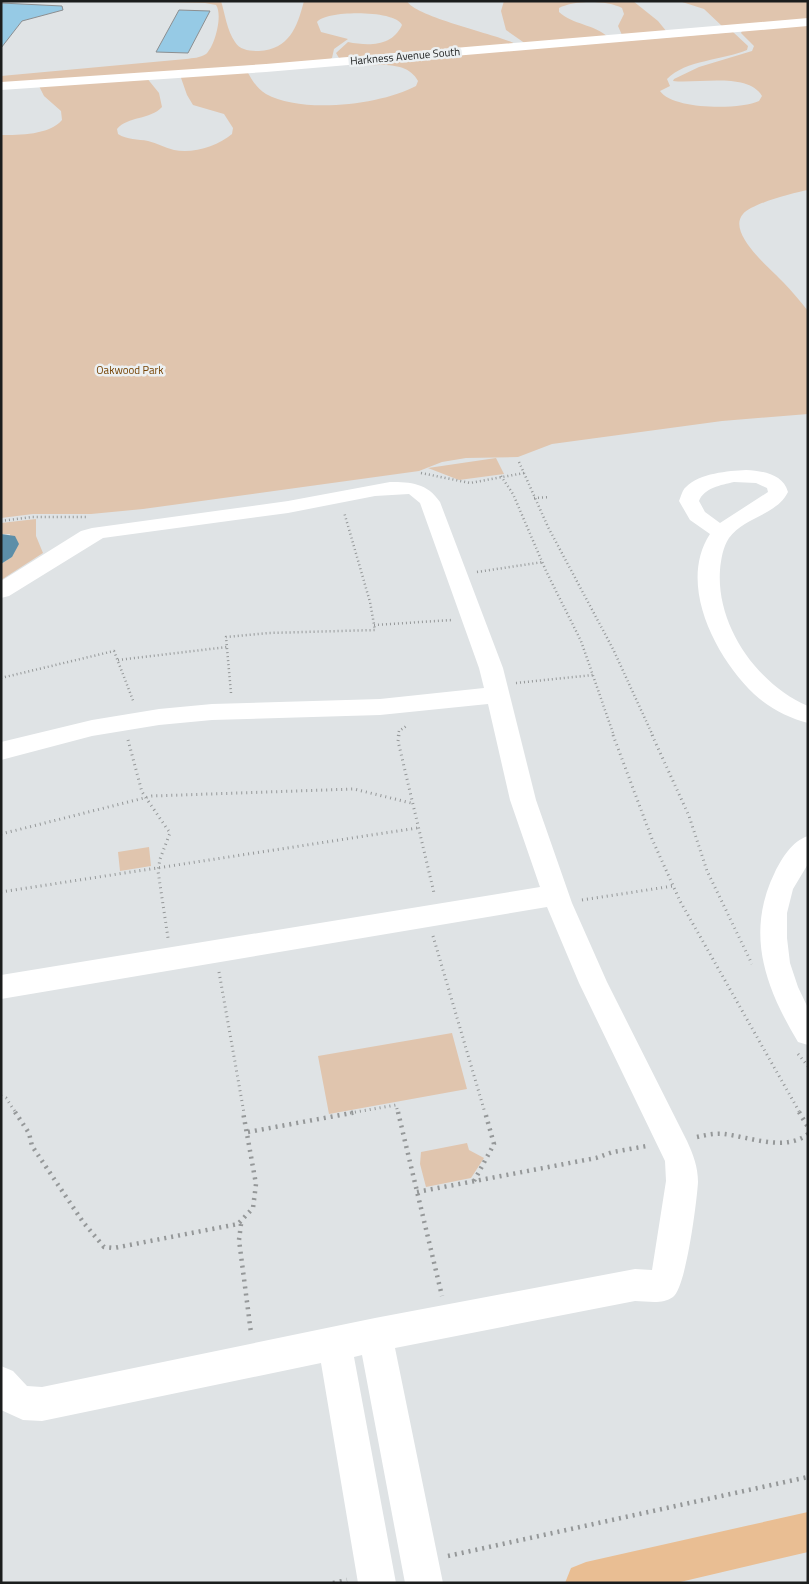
<svg xmlns="http://www.w3.org/2000/svg" width="809" height="1584" font-family="'Titillium Web',sans-serif">
<rect width="100%" height="100%" fill="#dfe3e5"/>
<path fill="#e0c5ae" d="M129,1H221C225,14 227,31 235,42C240,50 249,51 259,51C289,49 297,28 304,1H407C415,17 496,34 516,44L339,58L336,53L348,42C368,46 392,47 402,25C396,10 326,10 317,22L321,32L348,39L334,49L332,58L329,60L1,84V76L186,59C193,58 200,58 206,54C215,46 223,15 216,5L205,3Z
M504,1H633L658,21L667,32L622,35L618,26L624,14L622,8C607,0 574,0 559,8V12C573,25 594,24 608,37L526,44L506,30L501,11Z
M679,1H808V20L723,27L704,9Z
M808,24V190C793,193 753,203 743,214C726,233 772,270 783,282C792,291 800,301 808,311V414L722,421L552,444L518,457L466,458L442,462L419,471L143,509L91,514H33L1,518V135C20,135 49,135 62,120L61,111L44,96L39,86L146,77L159,93L162,107C150,120 128,116 117,129L118,134C127,140 138,139 148,141C157,143 165,148 174,150C193,154 218,146 232,134L233,128L224,114L193,105L187,95L180,75L247,71C252,80 257,89 266,94C301,114 381,105 416,86L418,81C405,56 368,69 346,64L733,32L748,46L747,50C724,60 685,60 667,79L670,86L660,91C673,110 740,110 759,101L762,96C748,72 697,84 673,81L674,79L699,67L752,51L754,46L741,33L742,31Z
M496,458L504,474L459,480L428,468Z
M36,519V536L43,553L1,580V564L12,557L10,534H1V523Z
M149,847L151,866L120,871L118,852Z
M452,1033L467,1089L329,1114L318,1056Z
M467,1143L469,1150L484,1158L471,1178L426,1187L420,1164L421,1152Z"/>
<path fill="#5c8ea8" d="M1,534L15,536L19,544L12,557L1,564Z"/>
<path fill="#96cae5" stroke="#8c8f91" d="M1,3L62,6L63,10L22,21L1,48Z
M179,10L210,11L188,53L156,52Z"/>
<g fill="none" stroke-linecap="round" stroke-linejoin="round">
<path stroke="#959899" stroke-width="2.5" stroke-dasharray="1 3" stroke-linecap="butt" d="M519,462L548,527L613,649L653,736
M421,473L470,483L524,473
M501,476L513,494L546,571L581,641L614,736
M534,498L550,497
M1,521L32,517H88
M477,572L543,562
M374,625L452,620
M118,660L227,647
M1,678L114,651L134,703
M516,683L593,675
M231,693L226,637L269,633L375,630L370,602L344,512
M398,736L399,731L408,725"/>
<path stroke="#959899" stroke-width="3" stroke-dasharray="1 4" stroke-linecap="butt" d="M399,735L398,741L434,893
M613,735L652,839L680,901L800,1113
M652,735L689,816L707,871L752,964
M128,740L142,792L170,833L160,859L158,871L168,938
M1,834L152,796L354,789L411,803
M1,892L417,828
M582,900L673,886
M433,936L485,1113
M219,972L244,1113
M798,1054L808,1066
M1,1096L6,1098L16,1113
M350,1113L396,1105L398,1113"/>
<path stroke="#959899" stroke-width="4.5" stroke-dasharray="2 5" stroke-linecap="butt" d="M15,1112L29,1133L32,1146L83,1222L104,1247L114,1248L238,1224L253,1208L256,1184L243,1112
M398,1112L442,1296
M799,1112L808,1127
M248,1132L357,1112
M697,1137C706,1135 715,1133 724,1134C750,1137 785,1152 808,1134
M474,1181L494,1144L485,1112
M417,1192L596,1158L613,1152L647,1146
M241,1224L239,1240L251,1333
M448,1556L808,1477
M333,1583L347,1580"/>
<path fill="#fff" fill-rule="evenodd" d="M808,18V26L266,72L1,90V82L266,64Z
M746,470C763,471 783,474 788,492C777,515 744,517 729,538C723,547 721,559 720,570C716,626 758,685 808,706V723C788,718 769,708 754,694C716,658 677,584 710,534L690,520L679,501C681,497 682,490 686,487C700,473 728,471 746,470ZM734,482L756,483L767,488L768,492L720,523L705,512L699,501C704,488 721,485 734,482Z
M390,482C411,482 427,483 440,502L503,668L536,800L572,903L607,982L687,1141C693,1154 698,1167 698,1182C697,1201 686,1288 673,1297C662,1305 647,1301 635,1301L395,1348L443,1583H405L362,1355L354,1357L396,1583H358L321,1363L42,1421L23,1420L1,1410V1366L13,1371L27,1386L42,1387L375,1318L635,1269L652,1270L666,1181L665,1161L579,983L547,907L1,999V975L540,887L510,800L488,704L380,715L212,720L159,725L92,736L1,760V742L92,720L159,709L212,704L380,699L484,688L479,668L420,503L409,494L375,496L288,513L103,538L9,596L1,598V581L81,531L92,528L288,501Z
M808,836V864L793,889L787,913V938L790,963L798,987L808,1008V1045L798,1042C765,987 745,933 775,872C782,858 792,841 808,836Z"/>
<path fill="#e9be93" fill-rule="evenodd" d="M808,1512V1552L676,1583H565L571,1568L586,1562Z"/>
</g>
<g text-anchor="middle" stroke-width="5" stroke-linejoin="round" paint-order="stroke">
<g font-size="11" fill="#1b1d1d" stroke="#ecf0f2">
<text transform="translate(405 56) rotate(-5)" y="4">Harkness Avenue South</text>
</g>
<g font-size="11" fill="#754304" stroke="#ecf0f2">
<text x="130" y="374">Oakwood Park</text>
</g>
</g>
<rect width="809" height="1584" fill="none" stroke="#1b1d1d" stroke-width="5"/>
</svg>
